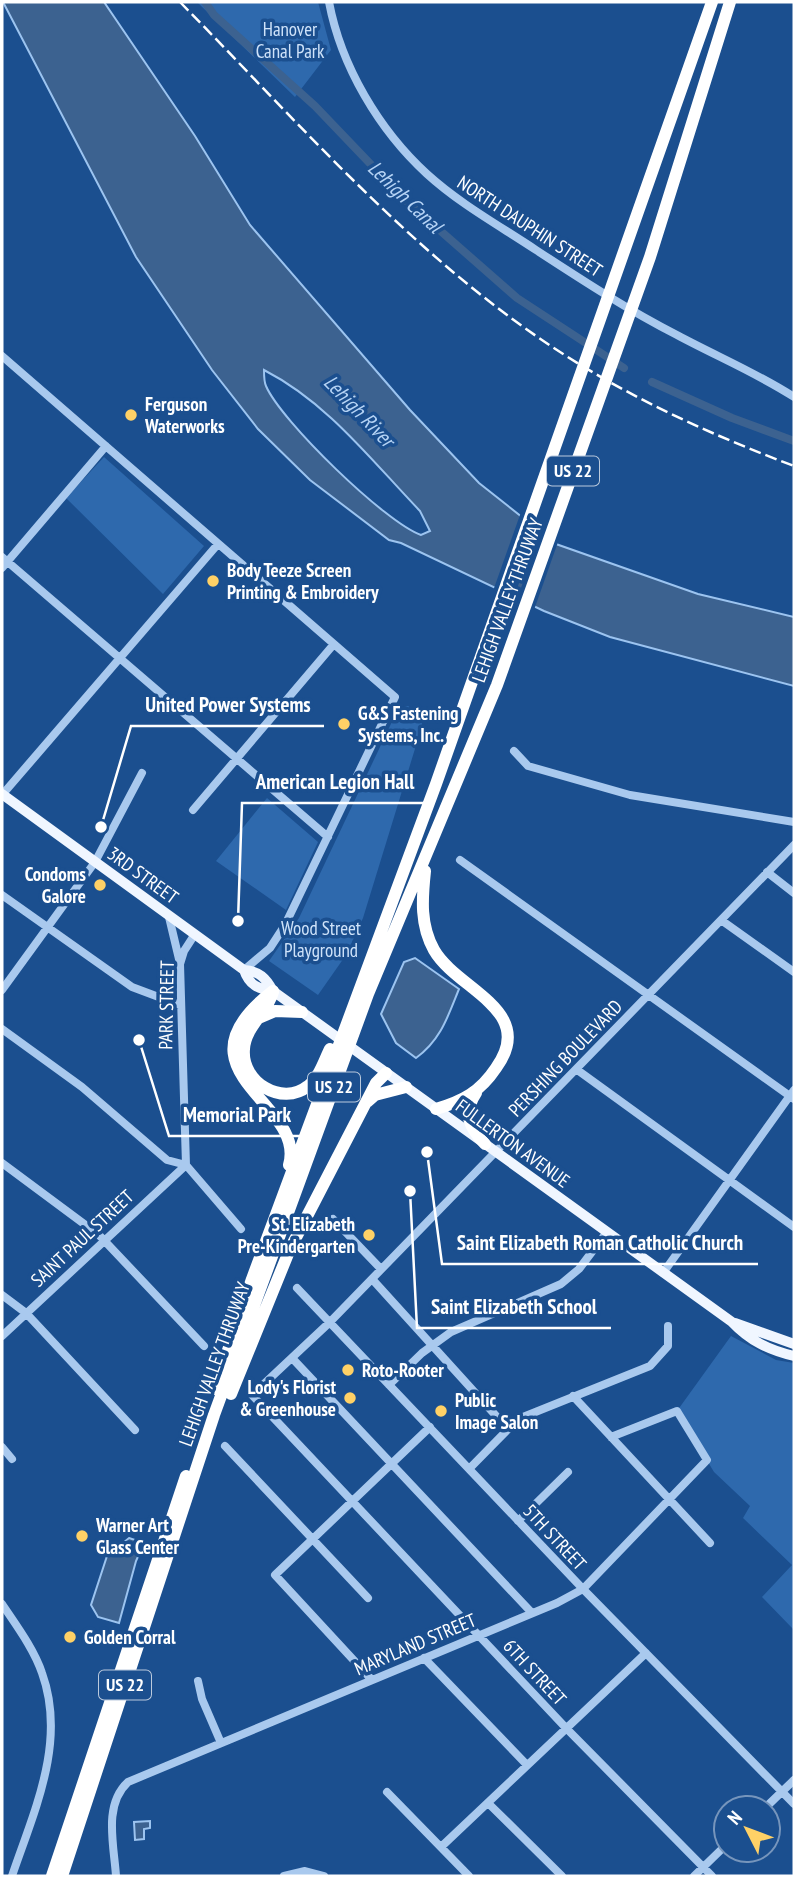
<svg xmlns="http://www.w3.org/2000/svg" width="796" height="1878" font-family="'PT Sans Narrow',sans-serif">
<rect width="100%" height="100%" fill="#1b4f8f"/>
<path fill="#2e69ad" d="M197,2H318L331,50L295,97Z
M104,457L204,546L163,594L66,498Z
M408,706L421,715L422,726L363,918L346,955L318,995L269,961L299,918L398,709Z
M267,798L318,842L286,910L216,861Z
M731,1336L776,1360L794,1363V1630L762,1597L792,1565L743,1518L750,1506L714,1472L677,1411Z"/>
<path fill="#3c6290" stroke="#9cc4f0" stroke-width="2" fill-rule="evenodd" d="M3,2H104L195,136L250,225L410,410L479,483L556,544L698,594L794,617V686L610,637L544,611L401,543L389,540L310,480L258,429L212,370L136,257ZM264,370C328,403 371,460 420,511L430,531L421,535C386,523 281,421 266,386C264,382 264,375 264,370Z
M415,958L459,989C448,1016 441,1040 416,1058L396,1043L381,1014L404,962Z
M129,1538L144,1543L136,1561L119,1623L98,1617L91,1605L107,1556Z
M150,1821V1828L144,1829V1839L135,1840L134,1822Z"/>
<path fill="#1b4f8f" d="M521,512L539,527L513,600L493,591Z
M542,529L558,542L534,610L516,602Z"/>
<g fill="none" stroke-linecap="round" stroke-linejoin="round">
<path stroke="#3c6290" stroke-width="8" d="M205,2L214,15L315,106L403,198L517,298L624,368
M652,382L732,418L794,441"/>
<path stroke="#a9c9ee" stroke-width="8" d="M329,2C341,66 379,130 427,174C460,204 500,226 536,250C582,280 628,310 677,335C716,356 757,373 794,397
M2,356L395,697L285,925L270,948L244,970
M2,557L328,837
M2,568L106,446
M514,751L528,766L630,795L794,822
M2,795L218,544
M193,810L334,644
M460,860L794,1099
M767,872L794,893
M2,895L132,987L180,1005
M169,917L179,959
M721,920L794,972
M2,990L95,862L142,773
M2,1029L82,1087L167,1160L186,1165L241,1229
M576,1069L794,1227
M2,1163L99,1235L204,1346
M186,1165L180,964L184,951L195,934
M333,1219L381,1269
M663,1273L794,1090
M372,1279L508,1429
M297,1288L583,1589L794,1804
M2,1295L26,1313L135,1430
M2,1336L186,1165
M292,1358L532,1613
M389,1385L422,1353L451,1332L561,1284L579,1269L607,1232
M573,1396L710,1543
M225,1446L368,1598
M2,1447L12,1459
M469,1469L518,1419L650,1366L668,1346V1326
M518,1521L568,1472
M2,1604C16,1625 34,1649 42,1673C67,1742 34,1811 12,1876
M424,1658L527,1765
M372,1680L275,1575L430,1427
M198,1681L202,1699L221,1743
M387,1792L469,1876
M488,1803L562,1876
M765,1808L794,1780
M441,1847L646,1653
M116,1876C114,1845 103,1805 128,1782L557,1603L583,1589L707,1460L677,1411L611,1437
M284,1876L305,1871L324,1876
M694,1876L726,1845
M712,1876L566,1728L252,1395L330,1322L794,845"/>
<path stroke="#f0f6ff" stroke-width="10" d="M2,794L244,970C249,985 258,989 273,991
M244,970C259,971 266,978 273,991L732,1322C750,1341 769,1350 794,1356
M735,1323L794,1344"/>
<path stroke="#fff" stroke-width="12" d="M425,871C422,899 420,925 434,950C457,990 538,1010 496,1068C480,1092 463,1101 436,1109
M273,991C168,1072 307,1102 289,1165
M273,992C267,1013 245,1027 244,1049C241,1082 282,1107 308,1086C319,1078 324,1061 330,1049
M261,1017L275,1011L302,1012
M476,1093C462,1114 470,1128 485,1144
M367,1102L375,1095L406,1087
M215,1389L252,1279L436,784L712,2
M231,1394L290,1249L376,1083L386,1073
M52,1876L186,1476
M62,1876L214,1415L368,994L497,685L650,257L730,2"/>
<path stroke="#fff" stroke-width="2.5" stroke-dasharray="12 5" stroke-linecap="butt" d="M180,2C294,118 404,245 539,338C619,393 704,432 794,466"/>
</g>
<g fill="#ffd166" stroke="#1b4f8f" stroke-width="2.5">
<circle cx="131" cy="415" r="7"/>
<circle cx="213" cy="581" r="7"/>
<circle cx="344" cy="724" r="7"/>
<circle cx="100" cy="885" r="7"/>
<circle cx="369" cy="1235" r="7"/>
<circle cx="348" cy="1370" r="7"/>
<circle cx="350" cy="1398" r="7"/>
<circle cx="441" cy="1411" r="7"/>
<circle cx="82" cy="1536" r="7"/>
<circle cx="70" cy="1637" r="7"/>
</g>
<g text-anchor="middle" stroke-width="7" stroke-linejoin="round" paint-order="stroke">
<g fill="#1b4f8f" stroke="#bbcadd" stroke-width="2">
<rect x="547" y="456.5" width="52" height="29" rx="5"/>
<rect x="308" y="1072.5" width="52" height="29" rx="5"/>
<rect x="99" y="1670.5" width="52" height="29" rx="5"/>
</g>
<g font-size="18" font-weight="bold" fill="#fff">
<text x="573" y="477">US 22</text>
<text x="334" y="1093">US 22</text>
<text x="125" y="1691">US 22</text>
</g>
<g font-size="19" fill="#cfe3fa" stroke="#1b4f8f">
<text x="290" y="36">Hanover<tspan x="290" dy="22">Canal Park</tspan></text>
<text x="321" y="935">Wood Street<tspan x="321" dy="22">Playground</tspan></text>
</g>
<g font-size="19" fill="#fff" stroke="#1b4f8f">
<text transform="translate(530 226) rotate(33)" y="7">NORTH DAUPHIN STREET</text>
<text transform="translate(507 600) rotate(-70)" y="7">LEHIGH VALLEY THRUWAY</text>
<text transform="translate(143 875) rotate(36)" y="7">3RD STREET</text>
<text transform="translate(166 1005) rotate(-89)" y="7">PARK STREET</text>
<text transform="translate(565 1058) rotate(-46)" y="7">PERSHING BOULEVARD</text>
<text transform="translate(513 1143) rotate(36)" y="7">FULLERTON AVENUE</text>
<text transform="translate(82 1238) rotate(-43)" y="7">SAINT PAUL STREET</text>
<text transform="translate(214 1364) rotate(-70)" y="7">LEHIGH VALLEY THRUWAY</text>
<text transform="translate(555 1537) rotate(47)" y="7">5TH STREET</text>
<text transform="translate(415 1644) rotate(-23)" y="7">MARYLAND STREET</text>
<text transform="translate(535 1672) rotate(47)" y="7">6TH STREET</text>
</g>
<g font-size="19" font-weight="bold" fill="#fff" stroke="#1b4f8f" text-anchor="start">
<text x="145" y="411">Ferguson<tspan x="145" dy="22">Waterworks</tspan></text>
<text x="227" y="577">Body Teeze Screen<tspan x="227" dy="22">Printing &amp; Embroidery</tspan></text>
<text x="358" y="720">G&amp;S Fastening<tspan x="358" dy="22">Systems, Inc.</tspan></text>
<text x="86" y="881" text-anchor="end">Condoms<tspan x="86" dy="22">Galore</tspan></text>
<text x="355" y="1231" text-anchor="end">St. Elizabeth<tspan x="355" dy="22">Pre-Kindergarten</tspan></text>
<text x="362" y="1377">Roto-Rooter</text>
<text x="336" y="1394" text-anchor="end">Lody's Florist<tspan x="336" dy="22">&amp; Greenhouse</tspan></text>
<text x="455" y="1407">Public<tspan x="455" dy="22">Image Salon</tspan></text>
<text x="96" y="1532">Warner Art<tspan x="96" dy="22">Glass Center</tspan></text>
<text x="84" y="1644">Golden Corral</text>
</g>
<g font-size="21" font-style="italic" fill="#b5d3f5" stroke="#1b4f8f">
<text transform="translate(405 197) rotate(44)" y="7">Lehigh Canal</text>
<text transform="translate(359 411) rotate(46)" y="7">Lehigh River</text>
</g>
</g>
<path fill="none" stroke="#fff" stroke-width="2.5" d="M101 827L131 726H324M238 921L242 803H429M139 1040L169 1136H305M427 1152L442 1264H758M410 1191L417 1328H611"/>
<g fill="#fff" stroke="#1b4f8f" stroke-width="2.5">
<circle cx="101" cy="827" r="7"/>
<circle cx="238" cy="921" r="7"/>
<circle cx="139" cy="1040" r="7"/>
<circle cx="427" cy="1152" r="7"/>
<circle cx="410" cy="1191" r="7"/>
</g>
<g font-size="21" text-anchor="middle" font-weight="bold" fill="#fff" stroke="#1b4f8f" stroke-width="7" stroke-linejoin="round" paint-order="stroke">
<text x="228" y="712">United Power Systems</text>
<text x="335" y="789">American Legion Hall</text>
<text x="237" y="1122">Memorial Park</text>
<text x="600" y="1250">Saint Elizabeth Roman Catholic Church</text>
<text x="514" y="1314">Saint Elizabeth School</text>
</g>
<rect width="796" height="1878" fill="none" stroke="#ffffff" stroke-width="7"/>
<g transform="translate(747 1829) rotate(312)"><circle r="33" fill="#1b4f8f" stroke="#7695bc" stroke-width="2"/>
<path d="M0-5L12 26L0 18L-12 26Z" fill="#ffd166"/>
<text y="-10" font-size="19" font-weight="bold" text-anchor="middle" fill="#ffffff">N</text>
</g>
</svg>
